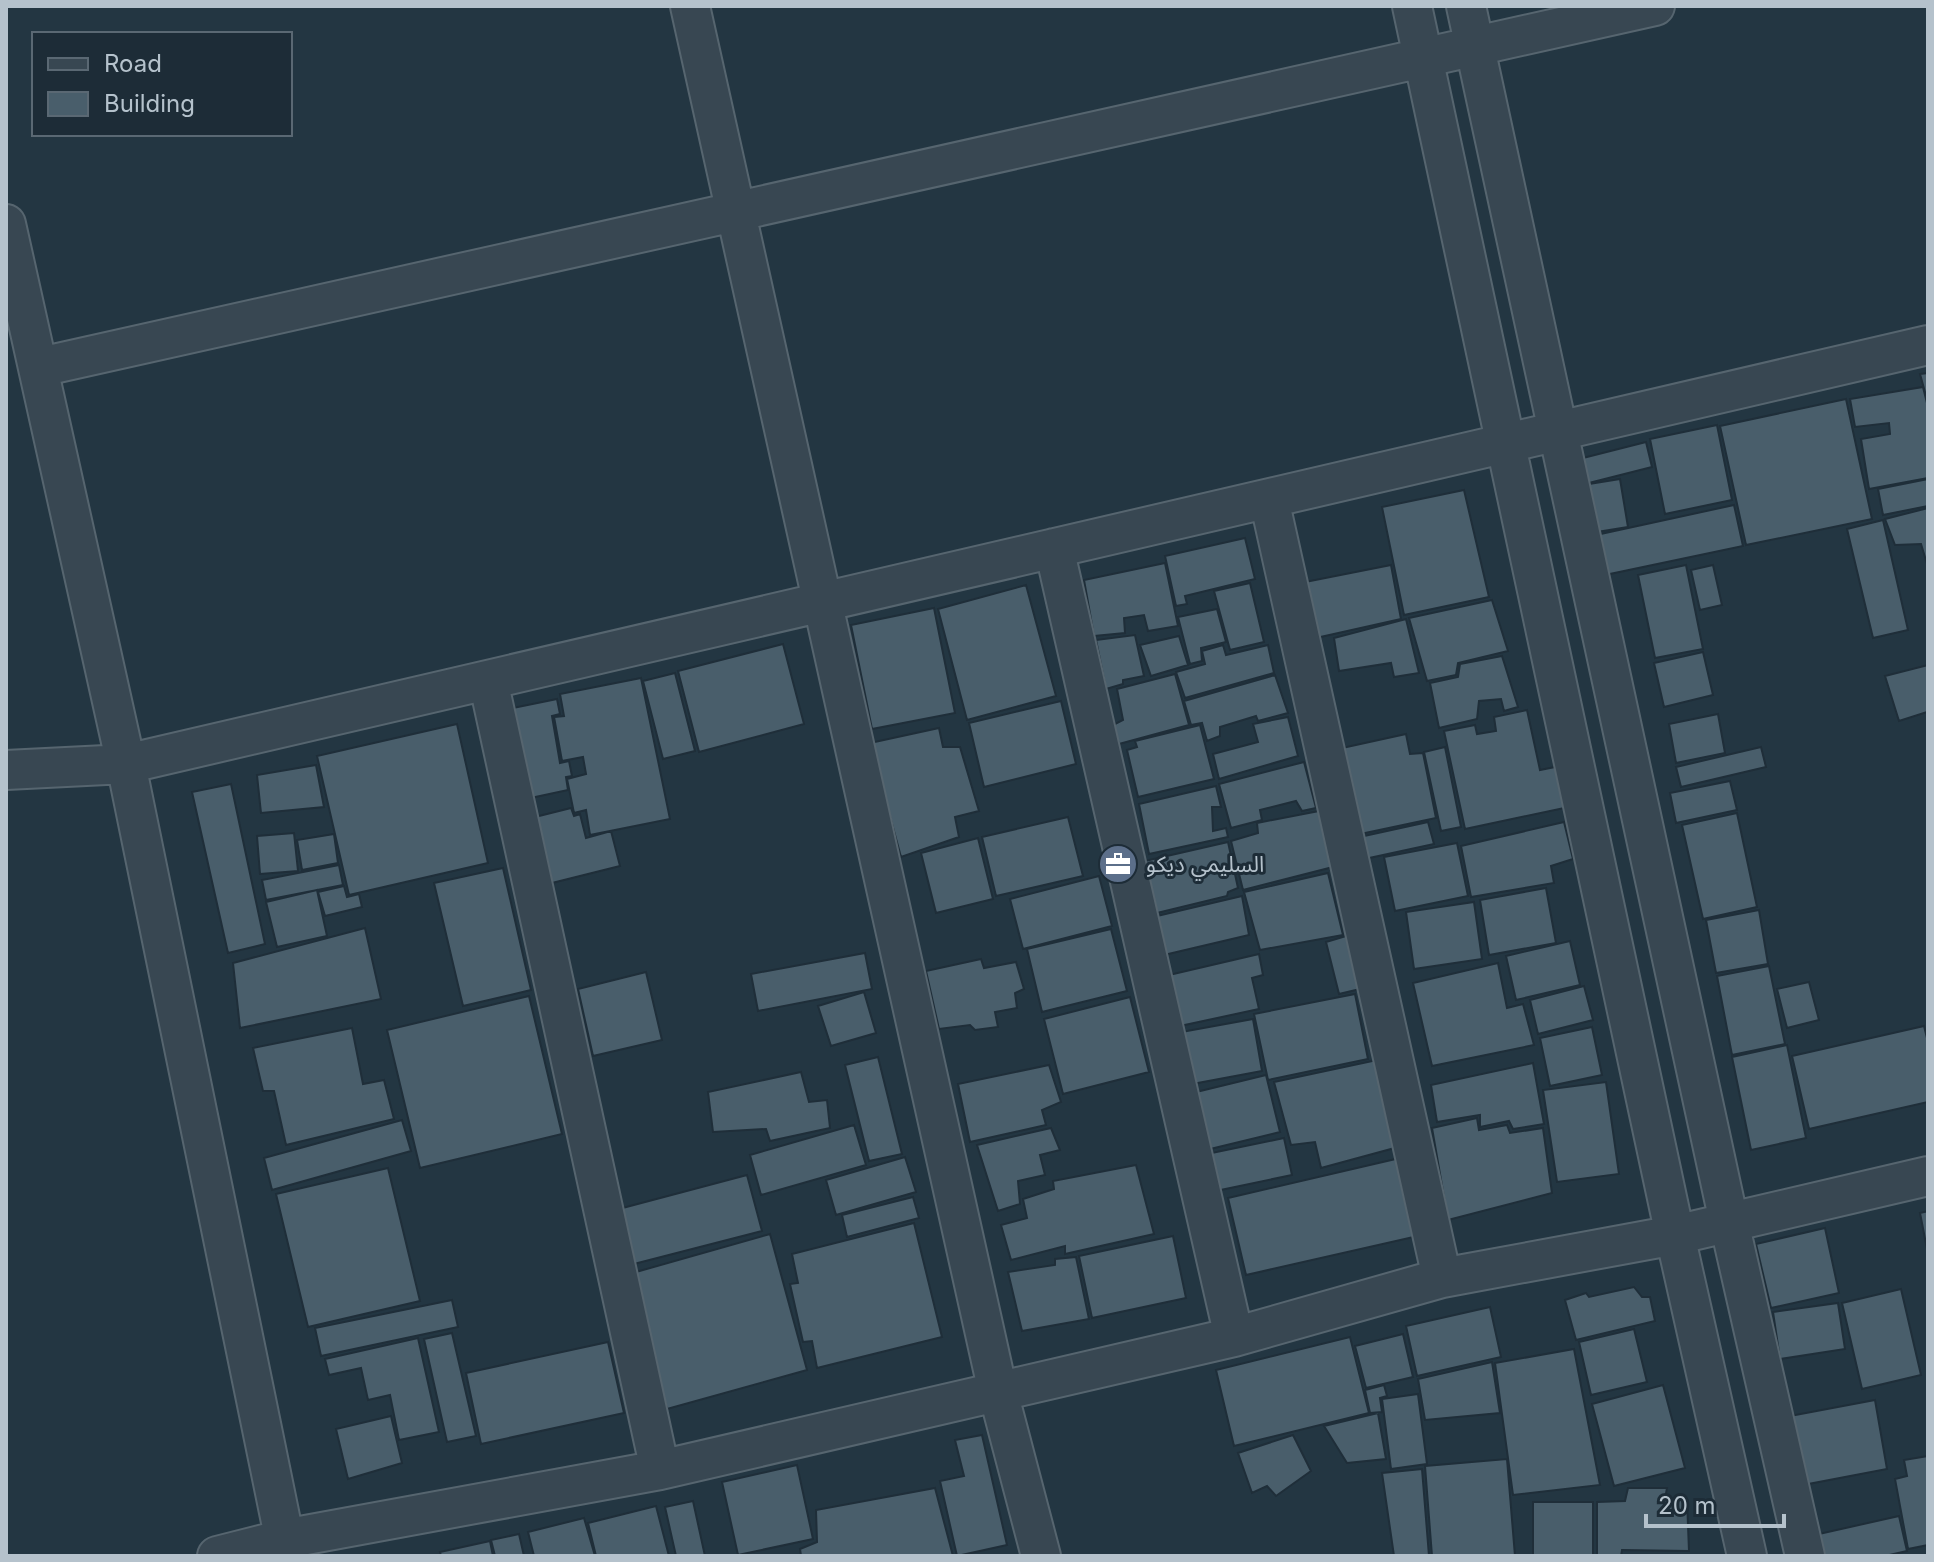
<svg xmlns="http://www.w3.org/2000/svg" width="1934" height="1562" font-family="Inter,'Noto Sans Arabic',sans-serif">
<rect width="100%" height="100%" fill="#233642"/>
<path fill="#495e6b" stroke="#1f2e39" stroke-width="2" d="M1928,373V403L1920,374Z
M1923,387L1928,407V478L1869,489L1861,439L1890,434L1889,423L1855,427L1850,399Z
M1846,399L1872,519L1746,545L1720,426Z
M1717,425L1732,500L1665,514L1650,439Z
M1646,442L1652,467L1585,484L1579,459Z
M1620,479L1628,527L1597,532L1589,484Z
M1928,479V506L1883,515L1878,489Z
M1464,490L1489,597L1404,615L1382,507Z
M1734,505L1743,546L1605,575L1596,535Z
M1928,508V567L1921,544L1895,545L1885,519Z
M1883,520L1908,630L1873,638L1847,529Z
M1245,538L1255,579L1185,596L1187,604L1176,606L1165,556Z
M1165,563L1178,626L1148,631L1144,615L1124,618L1125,633L1094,636L1084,580Z
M1391,565L1401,619L1307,640L1295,584Z
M1686,565L1703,649L1655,658L1638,575Z
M1713,565L1722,605L1700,610L1691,570Z
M1250,583L1264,642L1230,650L1214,591Z
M1026,585L1056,696L967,720L938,609Z
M1492,600L1508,651L1458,663L1456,675L1427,681L1409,618Z
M934,608L955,713L872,729L851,625Z
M1217,609L1226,642L1201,648L1202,661L1190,664L1178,617Z
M1406,619L1419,673L1394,677L1391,663L1339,671L1334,638Z
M1135,635L1144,676L1123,680V684L1106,689L1096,640Z
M1179,636L1188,665L1151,676L1140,645Z
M783,644L804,724L699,752L678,671Z
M1223,645L1226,655L1268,645L1274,673L1185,698L1176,672L1205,664L1202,651Z
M1703,652L1713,695L1664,707L1654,663Z
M1502,656L1518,707L1504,711L1501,699L1479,701L1477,719L1439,728L1430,683L1458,677L1460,664Z
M1928,665V715L1927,712L1899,721L1885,676Z
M675,673L695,751L663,759L643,681Z
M1175,674L1189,725L1119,744L1113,725L1123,720L1117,689Z
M1275,675L1288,713L1258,721L1256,716L1220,727V736L1207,741L1202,723L1191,725L1184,701Z
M641,678L670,819L590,835L586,810L574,813L567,779L586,774L583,757L562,761L554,717L564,716L560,694Z
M557,699L560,714L552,716L560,763L569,761L572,776L566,777L568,790L526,799L508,709Z
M1061,701L1076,764L984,787L969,723Z
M1527,710L1540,770L1560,766L1569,807L1465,829L1444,731L1475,725L1477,734L1496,731L1494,717Z
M1718,714L1725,753L1676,763L1669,724Z
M1288,717L1298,756L1219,779L1213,754L1258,742L1253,724Z
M457,724L488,863L349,895L317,756Z
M1200,725L1214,779L1138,797L1127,750L1137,747L1135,741Z
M939,728L943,747H960L979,811L955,817L959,837L901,857L870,743Z
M1406,734L1410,754L1423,753L1436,818L1351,836L1333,750Z
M1445,747L1461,827L1441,831L1424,752Z
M1761,747L1766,767L1681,787L1676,767Z
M1304,762L1316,808L1302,811L1296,801L1260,810L1262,820L1231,828L1219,784Z
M316,765L324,807L261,813L257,775Z
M1730,781L1737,810L1676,823L1670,793Z
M231,784L265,944L228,953L192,792Z
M1216,786L1221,807H1212L1213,831L1226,828L1228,837L1149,854L1139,804Z
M571,808L574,816L580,814L586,838L611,831L620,866L552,883L535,817Z
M1319,811L1333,867L1243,890L1231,841L1258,833L1257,823Z
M1737,813L1757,907L1703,919L1682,825Z
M1068,817L1083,876L996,896L982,837Z
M1428,822L1434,844L1360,860L1355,838Z
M1564,822L1573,859L1551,866L1554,883L1471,897L1461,846Z
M294,833L298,871L260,874L257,836Z
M334,834L338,863L302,870L297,840Z
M978,838L993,899L936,913L921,853Z
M1228,842L1238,888L1228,892L1227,896L1157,913L1145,861Z
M1457,843L1468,896L1395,911L1384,857Z
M339,865L343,885L266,900L262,880Z
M503,868L531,990L463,1006L434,883Z
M1328,873L1343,935L1260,950L1244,892Z
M1099,876L1112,926L1023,949L1010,899Z
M344,886L347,897L359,894L362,907L325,916L318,892Z
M1546,888L1556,943L1489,955L1480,900Z
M317,890L327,936L277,947L266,902Z
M1242,896L1249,935L1164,955L1157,916Z
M1474,902L1482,959L1414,969L1406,912Z
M1759,910L1768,964L1716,973L1706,920Z
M365,928L381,999L240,1028L233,963Z
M1111,929L1127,991L1042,1012L1027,949Z
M1346,936L1360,989L1339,994L1326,942Z
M1570,941L1580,985L1516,1000L1506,956Z
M865,953L872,989L758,1011L751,974Z
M1259,954L1263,975L1252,978L1259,1009L1180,1026L1169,975Z
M981,959L984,968L1016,962L1024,989L1015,993L1017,1008L995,1012L998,1027L975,1030L970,1025L939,1029L926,971Z
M1498,963L1507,1008L1523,1004L1534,1045L1432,1066L1413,983Z
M1769,966L1785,1044L1732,1055L1717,976Z
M646,972L662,1040L593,1056L578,989Z
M1809,982L1819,1020L1787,1028L1777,989Z
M1584,986L1593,1020L1538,1034L1530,1000Z
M864,992L876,1033L831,1046L818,1006Z
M1355,994L1368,1059L1268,1080L1254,1014Z
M529,996L562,1134L420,1168L387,1030Z
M1130,997L1149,1072L1063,1094L1044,1019Z
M1253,1019L1262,1071L1187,1085L1176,1033Z
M1924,1026L1928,1042V1102L1809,1129L1792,1056Z
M1592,1027L1602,1075L1550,1086L1540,1038Z
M352,1028L363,1084L384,1080L394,1119L286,1145L274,1091H263L253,1048Z
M1787,1045L1806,1138L1751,1150L1732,1057Z
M878,1057L902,1154L869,1161L845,1065Z
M1377,1060L1402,1146L1321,1168L1315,1142L1291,1145L1274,1082Z
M1533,1063L1544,1124L1513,1129L1509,1121L1480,1127V1115L1437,1122L1431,1085Z
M1049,1065L1061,1102L1042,1110L1046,1125L970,1142L958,1084Z
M801,1072L809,1102L827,1100L830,1128L770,1141L766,1129L713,1132L708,1092Z
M1266,1075L1280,1132L1202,1151L1188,1094Z
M1606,1082L1619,1174L1557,1182L1543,1090Z
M1477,1118L1479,1130L1507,1125L1510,1133L1543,1128L1552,1193L1448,1220L1432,1128Z
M402,1120L411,1151L272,1190L264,1158Z
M854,1125L866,1165L761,1195L750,1155Z
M1051,1128L1060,1150L1040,1155L1045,1175L1018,1181L1020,1204L998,1211L977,1145Z
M1284,1138L1292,1175L1211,1192L1202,1155Z
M905,1157L916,1192L836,1215L826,1180Z
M1400,1158L1418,1236L1246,1275L1228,1198Z
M1136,1165L1154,1234L1065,1254V1246L1011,1260L1001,1225L1027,1218L1023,1199L1054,1189L1053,1181Z
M388,1168L420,1301L308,1327L276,1194Z
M747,1175L762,1231L630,1265L615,1210Z
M913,1197L919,1218L847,1237L842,1215Z
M1928,1211V1254L1920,1213Z
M914,1223L942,1337L817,1368L812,1341L803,1342L790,1284L798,1283L792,1254Z
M1825,1228L1839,1293L1771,1308L1756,1244Z
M770,1234L807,1370L667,1409L629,1274Z
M1173,1236L1186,1298L1092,1318L1079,1256Z
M1076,1257L1089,1319L1022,1331L1008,1272L1055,1265V1259Z
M1634,1287L1642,1297H1650L1655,1321L1576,1340L1565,1300L1586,1293L1589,1297Z
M1901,1289L1921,1375L1862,1389L1842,1303Z
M452,1300L458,1327L321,1356L315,1328Z
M1838,1303L1845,1349L1780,1359L1773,1312Z
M1490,1307L1501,1357L1417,1376L1406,1326Z
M1634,1329L1647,1382L1591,1395L1579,1342Z
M452,1333L476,1436L447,1442L424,1339Z
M1403,1334L1413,1377L1366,1388L1355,1346Z
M1350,1337L1369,1413L1234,1446L1216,1370Z
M418,1338L439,1432L399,1440L390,1395L368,1400L361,1368L329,1375L325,1359Z
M608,1342L624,1413L481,1444L466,1373Z
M1574,1349L1600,1485L1513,1495L1495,1363Z
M1492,1362L1500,1413L1425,1420L1418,1379Z
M1384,1385L1387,1396L1380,1398L1382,1412L1370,1413L1365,1390Z
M1663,1385L1685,1468L1614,1486L1592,1404Z
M1418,1394L1427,1464L1391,1469L1382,1399Z
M1875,1400L1887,1469L1803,1485L1790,1416Z
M1378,1413L1386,1459L1347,1463L1324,1426Z
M391,1416L402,1463L348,1479L336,1429Z
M982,1435L1007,1545L957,1556L940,1481L964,1476L955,1440Z
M1293,1435L1311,1471L1276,1496L1267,1486L1252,1493L1238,1453Z
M1928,1456V1545L1908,1549L1895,1479L1907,1476L1904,1460Z
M1507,1459L1515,1556H1432L1425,1466Z
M797,1465L813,1539L738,1555L722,1482Z
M1422,1469L1429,1556H1394L1382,1473Z
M935,1488L953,1556H801L800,1549L817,1542L816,1510Z
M1628,1488H1667L1665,1499H1687L1689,1551L1622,1550L1621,1556H1597V1502L1625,1501Z
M693,1501L705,1556H676L665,1507Z
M1533,1502H1593V1556H1533Z
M656,1506L669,1556H596L588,1523Z
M1899,1516L1907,1551L1885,1556H1815L1810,1536Z
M584,1518L595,1556H534L528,1532Z
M519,1534L524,1556H495L491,1540Z
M490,1541L493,1556H441L440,1552Z"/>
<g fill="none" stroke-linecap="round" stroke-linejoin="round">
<defs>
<path id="minor" d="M690,6L998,1392L1041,1556
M1412,6L1675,1235L1747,1556
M1466,6L1729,1222L1805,1556
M6,224L126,764L288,1556
M40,367L1655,6
M1269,499L1442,1278
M1054,548L1234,1337
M488,680L660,1470
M6,770L126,764L1928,345
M217,1556L284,1539L660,1470L1234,1337L1442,1278L1675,1235L1928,1176"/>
</defs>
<use href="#minor" stroke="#56656f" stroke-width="42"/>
<use href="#minor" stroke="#384752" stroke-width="38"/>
</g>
<defs>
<symbol id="office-disc" viewBox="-11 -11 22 22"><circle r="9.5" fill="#5c6f8a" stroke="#1d2c37"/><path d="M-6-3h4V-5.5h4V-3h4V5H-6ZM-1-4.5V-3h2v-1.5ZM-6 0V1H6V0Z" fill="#fff"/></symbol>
</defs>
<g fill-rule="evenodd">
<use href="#office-disc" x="1096" y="842" width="44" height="44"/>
</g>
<g text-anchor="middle" stroke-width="6" stroke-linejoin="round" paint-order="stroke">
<g font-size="22" fill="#b5c2cc" stroke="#1d2c37" text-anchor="start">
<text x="1146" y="872">السليمي ديكو</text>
</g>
</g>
<rect width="1934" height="1562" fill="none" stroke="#b5c2cc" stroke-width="16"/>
<rect x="32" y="32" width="260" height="104" fill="#1d2c37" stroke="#5a6873" stroke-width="2"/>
<rect x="48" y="58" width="40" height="12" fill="#384752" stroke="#5a6873" stroke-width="2"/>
<text x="104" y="72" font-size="24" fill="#b5c2cc">Road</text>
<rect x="48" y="92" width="40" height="24" fill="#495e6b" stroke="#5a6873" stroke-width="2"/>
<text x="104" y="112" font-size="24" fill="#b5c2cc">Building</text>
<path d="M1646 1514v12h138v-12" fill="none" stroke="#b5c2cc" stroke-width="4"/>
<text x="1658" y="1514" font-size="24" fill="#b5c2cc" stroke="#1d2c37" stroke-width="6" paint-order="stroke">20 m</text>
</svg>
